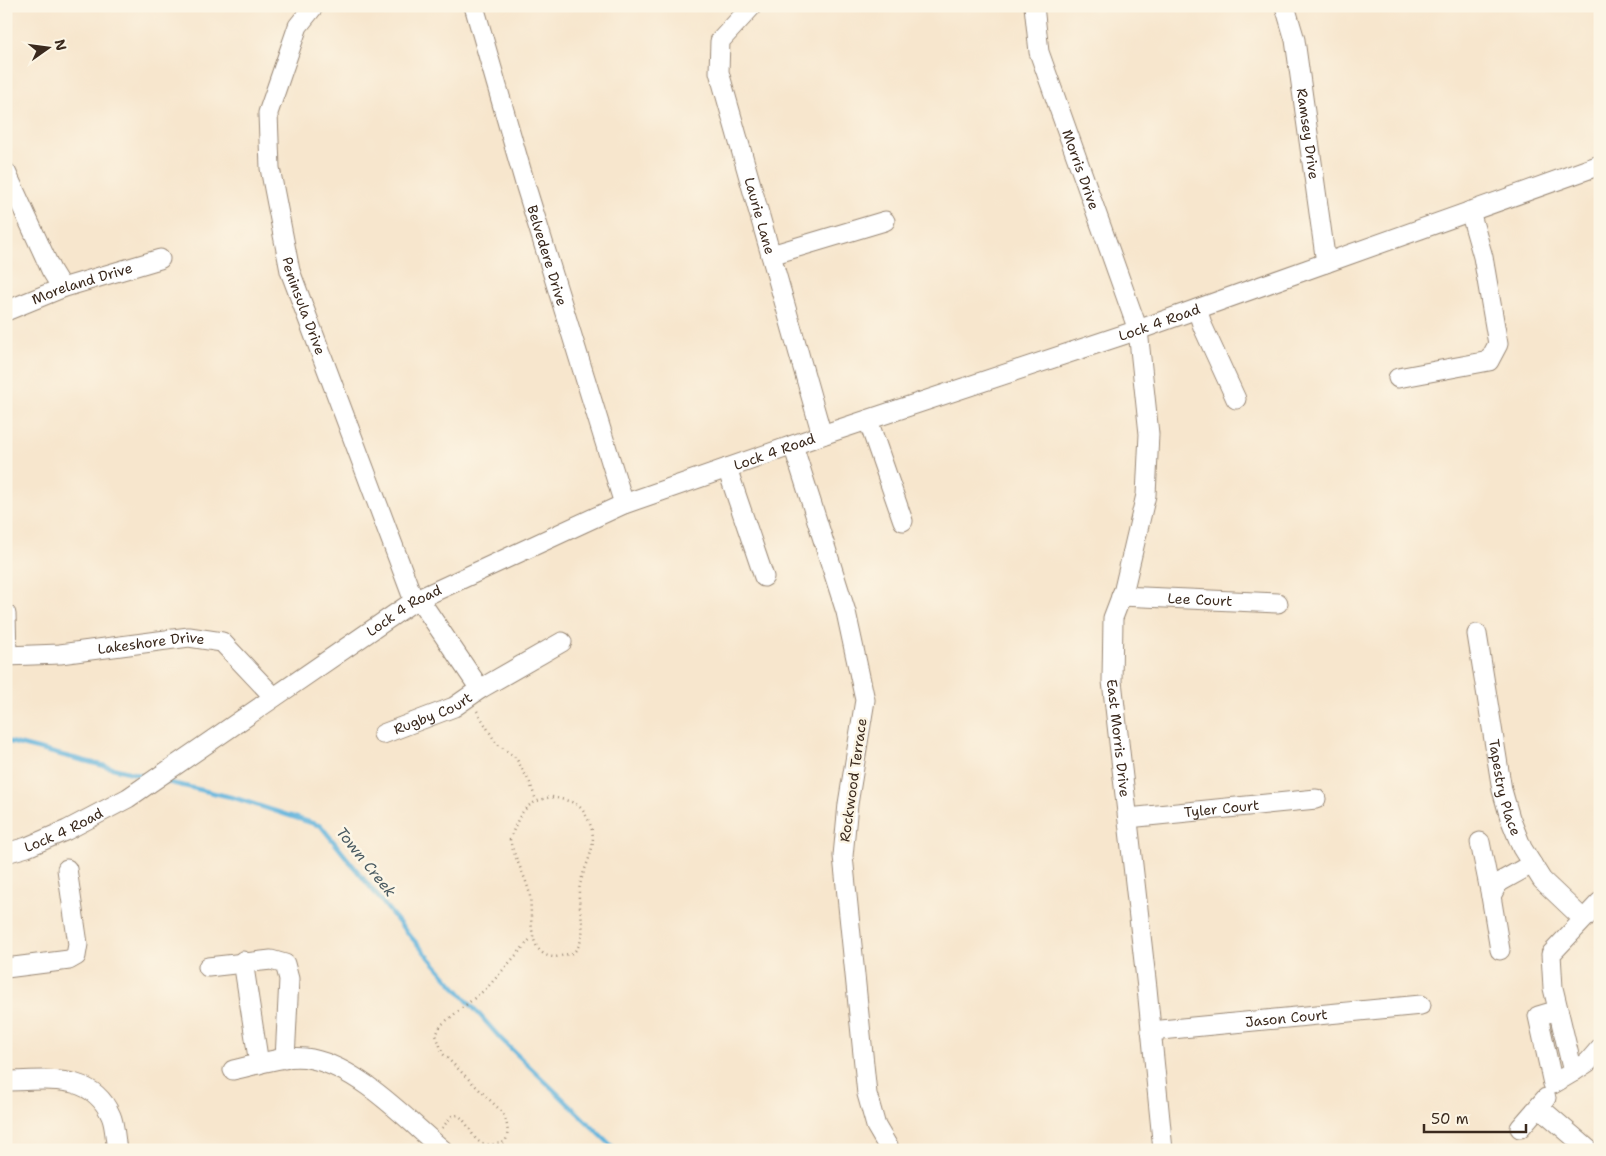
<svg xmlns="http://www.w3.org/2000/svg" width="1606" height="1156" font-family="'Shantell Sans',sans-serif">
<rect width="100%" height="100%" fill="#fcf5e5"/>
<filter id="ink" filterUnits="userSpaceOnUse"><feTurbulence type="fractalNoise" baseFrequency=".02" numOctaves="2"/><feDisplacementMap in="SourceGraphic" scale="10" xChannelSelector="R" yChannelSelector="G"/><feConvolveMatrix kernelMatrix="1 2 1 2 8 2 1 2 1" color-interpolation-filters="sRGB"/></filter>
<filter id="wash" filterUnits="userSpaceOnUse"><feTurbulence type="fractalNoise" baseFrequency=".0096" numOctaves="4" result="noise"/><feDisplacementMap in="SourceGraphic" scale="20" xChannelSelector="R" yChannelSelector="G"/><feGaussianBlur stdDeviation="1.12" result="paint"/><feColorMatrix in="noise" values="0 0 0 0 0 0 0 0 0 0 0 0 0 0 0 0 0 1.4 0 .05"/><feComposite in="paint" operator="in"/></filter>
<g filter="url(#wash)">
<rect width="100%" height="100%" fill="#f7e6cd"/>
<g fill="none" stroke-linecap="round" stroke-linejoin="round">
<path stroke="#62b4dd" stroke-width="4.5" d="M6,741L148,777
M163,781L235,798L321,826L404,929L501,1039L616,1150"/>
</g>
</g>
<g filter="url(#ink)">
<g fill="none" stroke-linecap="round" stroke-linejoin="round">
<defs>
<g id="minor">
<path id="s1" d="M314,6L298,26L268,113L270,168L290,271L414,601"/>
<path id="s2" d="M474,6L526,187L624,504"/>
<path id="s3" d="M752,6L720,41L719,72L822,435"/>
<path id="s4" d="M1034,6L1039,52L1138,330L1149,434L1146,495L1124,589L1113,618L1112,681L1147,988L1163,1150"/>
<path id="s5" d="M1285,6L1295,40L1326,263"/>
<path d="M6,172L51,270L62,288"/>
<path d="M771,255L885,221"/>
<path d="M1197,309L1203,327L1236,399"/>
<path id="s6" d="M6,311L62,288L160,259"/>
<path d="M1398,378L1489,361L1498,344L1483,257L1470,211"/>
<path d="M868,420L903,521"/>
<path d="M793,445L846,612L865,700L848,804L843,856L867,1094L876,1126L890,1150"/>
<path d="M727,468L764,577"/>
<path id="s7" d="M1121,596L1278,603"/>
<path d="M419,599L480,689"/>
<path d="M6,614L7,656"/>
<path id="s8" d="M1477,634L1502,790L1510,818L1522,848L1542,880L1582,918"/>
<path id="s9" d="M6,656L60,654L189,637L222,642L274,697"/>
<path id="s10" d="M383,734L454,707L480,689L562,642"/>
<path id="s11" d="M1128,818L1316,799"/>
<path d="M1480,842L1491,896"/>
<path id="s12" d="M6,853L27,847L67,830L128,798L414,601L624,504L822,435L1138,330L1600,165"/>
<path d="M1500,950L1491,896L1498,883L1532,864"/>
<path d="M243,961L259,1064"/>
<path d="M208,967L271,960L285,964L289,979L285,1059"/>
<path d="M6,968L69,960L76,956L78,944L67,869"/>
<path d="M1558,1010L1538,1016L1553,1084L1573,1072L1553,988L1551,954L1600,902"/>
<path id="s13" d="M1151,1031L1421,1005"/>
<path d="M233,1070C257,1065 288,1053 312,1059C360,1069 406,1119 443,1150"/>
<path d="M1573,1072L1588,1062L1600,1048"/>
<path d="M6,1081C46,1081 92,1071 111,1116C115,1125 115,1139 117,1150"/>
<path d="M1539,1107L1589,1150"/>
<path d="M1520,1128L1546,1098"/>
</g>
</defs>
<use href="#minor" stroke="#998876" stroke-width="21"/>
<path stroke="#998876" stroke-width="2.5" stroke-dasharray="1 4" stroke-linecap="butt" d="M477,711L496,743L516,758L530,783L536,800
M552,797C574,802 581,802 590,824C601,851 577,872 579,898C580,916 589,938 573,953C567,954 559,957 554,957C524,955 534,910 529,891C524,873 514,857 510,840C519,814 524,802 552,797Z
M442,1128L452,1116L458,1115C477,1130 469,1152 505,1142C510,1131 507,1122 502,1112L443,1054L436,1035L441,1025L487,988L532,937"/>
<use href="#minor" stroke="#fff" stroke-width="19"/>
</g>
</g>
<g text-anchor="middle" stroke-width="5" stroke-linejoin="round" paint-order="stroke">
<g font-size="14" fill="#3b2a1e" stroke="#fcf5e5">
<text dy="5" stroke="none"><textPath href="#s5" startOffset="130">Ramsey Drive</textPath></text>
<text dy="5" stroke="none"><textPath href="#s4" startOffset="171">Morris Drive</textPath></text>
<text dy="5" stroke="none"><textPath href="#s3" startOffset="228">Laurie Lane</textPath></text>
<text dy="5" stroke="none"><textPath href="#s2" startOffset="260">Belvedere Drive</textPath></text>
<text dy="5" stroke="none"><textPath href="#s6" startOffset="81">Moreland Drive</textPath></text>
<text dy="5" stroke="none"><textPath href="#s1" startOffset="315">Peninsula Drive</textPath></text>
<text dy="5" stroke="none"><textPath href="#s12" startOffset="1278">Lock 4 Road</textPath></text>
<text dy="5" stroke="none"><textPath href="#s12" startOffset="872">Lock 4 Road</textPath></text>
<text dy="5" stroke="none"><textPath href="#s7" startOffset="79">Lee Court</textPath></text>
<text dy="5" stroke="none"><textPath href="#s12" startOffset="468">Lock 4 Road</textPath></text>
<text dy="5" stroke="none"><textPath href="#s9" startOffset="146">Lakeshore Drive</textPath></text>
<text dy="5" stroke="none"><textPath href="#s10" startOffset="54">Rugby Court</textPath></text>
<text dy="5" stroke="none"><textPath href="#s4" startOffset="755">East Morris Drive</textPath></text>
<text transform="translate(853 780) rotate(-82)" y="5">Rockwood Terrace</text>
<text dy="5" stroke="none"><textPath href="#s8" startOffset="156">Tapestry Place</textPath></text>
<text dy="5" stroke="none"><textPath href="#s11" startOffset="94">Tyler Court</textPath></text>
<text dy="5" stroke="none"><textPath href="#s12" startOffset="62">Lock 4 Road</textPath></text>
<text dy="5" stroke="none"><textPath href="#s13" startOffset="136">Jason Court</textPath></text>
</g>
<g font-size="15" font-style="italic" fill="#495a61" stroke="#fcf5e5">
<text transform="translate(366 862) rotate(51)" y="5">Town Creek</text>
</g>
</g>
<rect width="1606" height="1156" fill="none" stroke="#fcf5e5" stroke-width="25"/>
<g transform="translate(48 48) rotate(76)" stroke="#fcf5e5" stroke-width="4" paint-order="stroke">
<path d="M0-4L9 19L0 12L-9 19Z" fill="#3b2a1e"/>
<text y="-8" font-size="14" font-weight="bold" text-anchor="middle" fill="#3b2a1e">N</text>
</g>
<path d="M1424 1124v8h102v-8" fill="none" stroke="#3b2a1e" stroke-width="2.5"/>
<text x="1431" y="1124" font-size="15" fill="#3b2a1e" stroke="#fcf5e5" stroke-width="4" paint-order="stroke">50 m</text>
</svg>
